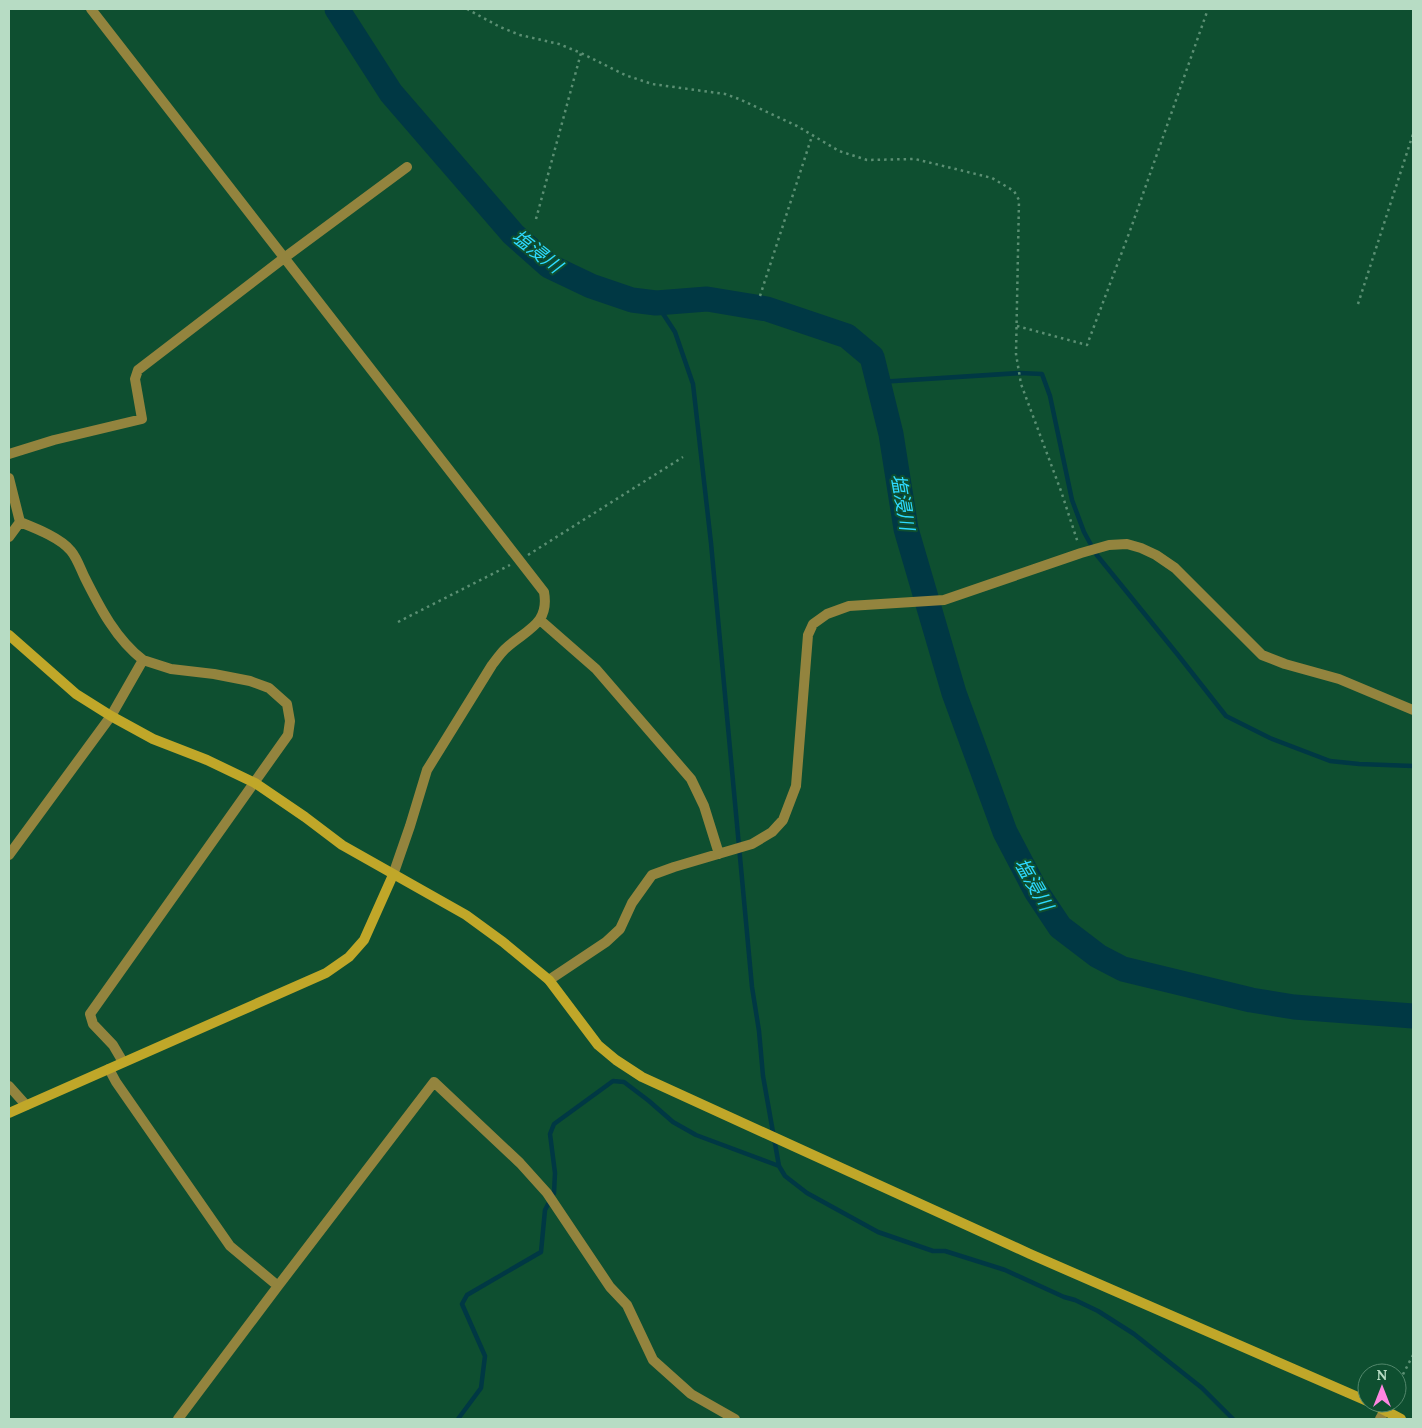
<svg xmlns="http://www.w3.org/2000/svg" width="1422" height="1428" font-family="Lora,'Noto Sans JP',serif">
<style>
.lines{fill:none;stroke-linecap:round;stroke-linejoin:round}
.stream{stroke:#003844;stroke-width:4.5}
.river{stroke:#003844;stroke-width:25}
.path{stroke:#5b8f73;stroke-width:2.5;stroke-dasharray:2.5 4;stroke-linecap:butt}
.street{stroke:#93843e;stroke-width:10}
.secondary{stroke:#c0a729;stroke-width:10}
.labels{text-anchor:middle;stroke-width:4;stroke-linejoin:round;paint-order:stroke}
.water-label{font-size:19px;font-style:italic;fill:#2edaff;stroke:#0e4f30}
</style>
<rect width="100%" height="100%" fill="#0e4f30"/>
<g class="lines">
<!-- stream -->
<path class="stream" d="M 656,303 L 675,332 L 693,384 L 711,543 L 752,987 L 759,1031 L 763,1076 L 779,1166 L 785,1176 L 807,1193 L 878,1232 L 933,1251 L 945,1251 L 1005,1270 L 1064,1297 L 1075,1300 L 1098,1311 L 1134,1334 L 1202,1388 L 1233,1419
M 879,382 L 1020,373 L 1042,374 L 1050,396 L 1072,500 L 1084,532 L 1096,554 L 1178,655 L 1226,716 L 1270,738 L 1330,761 L 1359,764 L 1413,766
M 458,1419 L 481,1388 L 485,1356 L 462,1304 L 467,1295 L 541,1252 L 545,1210 L 554,1193 L 555,1173 L 550,1134 L 554,1124 L 613,1081 L 624,1082 L 649,1101 L 673,1122 L 696,1135 L 779,1166"/>
<!-- river -->
<path class="river" d="M 337,9 L 391,93 L 513,234 L 549,266 L 591,286 L 632,300 L 656,303 L 707,299 L 767,309 L 847,336 L 872,357 L 891,434 L 906,529 L 954,693 L 1005,832 L 1036,891 L 1060,927 L 1098,956 L 1123,969 L 1251,1000 L 1294,1007 L 1413,1016"/>
<!-- path -->
<path class="path" d="M 467,9 L 500,27 L 520,35 L 559,44 L 581,53 L 625,75 L 652,84 L 725,94 L 739,99 L 797,126 L 839,151 L 867,160 L 915,159 L 992,178 L 1014,191 L 1019,200 L 1016,354 L 1021,384 L 1061,491 L 1078,543
M 536,219 L 581,53
M 760,296 L 812,136
M 1358,304 L 1413,134
M 1017,326 L 1087,345 L 1131,228 L 1208,9
M 528,555 L 683,457
M 398,622 L 510,565
M 1397,1386 L 1413,1355"/>
<!-- street -->
<path class="street" d="M 91,9 L 544,592 C 550,625 525,630 505,649 C 500,654 496,660 492,665 L 427,770 L 410,826 L 393,875
M 9,454 L 54,440 L 142,419 L 135,379 L 138,370 L 284,258 L 407,167
M 9,478 L 20,522 L 9,537
M 540,620 L 596,669 L 691,779 L 704,806 L 719,854
M 9,855 L 111,716 L 143,660 C 116,639 100,608 85,578 C 81,570 77,558 71,551 C 61,538 35,528 20,522
M 549,980 L 606,942 L 620,929 L 632,903 L 652,875 L 674,867 L 752,844 L 772,832 L 783,820 L 796,786 L 808,635 L 813,624 L 827,614 L 849,606 L 944,600 L 1081,553 L 1109,545 L 1127,544 L 1141,548 L 1156,555 L 1175,568 L 1262,655 L 1285,664 L 1339,679 L 1413,710
M 123,1062 L 113,1045 L 93,1024 L 90,1014 L 288,735 L 290,721 L 287,704 L 269,688 L 250,681 L 214,674 L 171,669 L 143,660
M 109,1069 L 116,1082 L 230,1246 L 278,1286
M 9,1086 L 26,1105
M 178,1419 L 278,1286 L 434,1082 L 520,1163 L 547,1193 L 610,1287 L 627,1305 L 653,1360 L 691,1394 L 735,1419
M 1380,1419 L 1385,1410"/>
<!-- secondary -->
<path class="secondary" d="M 9,635 L 76,694 L 111,716 L 153,739 L 207,760 L 255,783 L 305,817 L 342,845 L 466,915 L 503,942 L 549,980 L 598,1045 L 616,1060 L 642,1077 L 1030,1254 L 1367,1401
M 9,1113 L 326,973 L 349,957 L 364,940 L 393,875
M 1371,1403 L 1401,1419"/>
</g>
<g class="labels">
<!-- water labels -->
<g class="water-label">
<text transform="translate(537 251) rotate(38)" y="7">塩浸川</text>
<text transform="translate(903 502) rotate(80)" y="7">塩浸川</text>
<text transform="translate(1034 884) rotate(60)" y="7">塩浸川</text>
</g>
</g>
<!-- border -->
<rect width="1422" height="1428" fill="none" stroke="#b7dcc4" stroke-width="20"/>
<!-- north arrow -->
<g transform="translate(1382 1388)"><circle r="24" fill="#0e4f30" stroke="#52876b"/>
<path d="M0-4L9 19L0 12L-9 19Z" fill="#fe86e1"/>
<text y="-8" font-size="14" font-weight="bold" text-anchor="middle" fill="#b7dcc4">N</text>
</g>
</svg>
